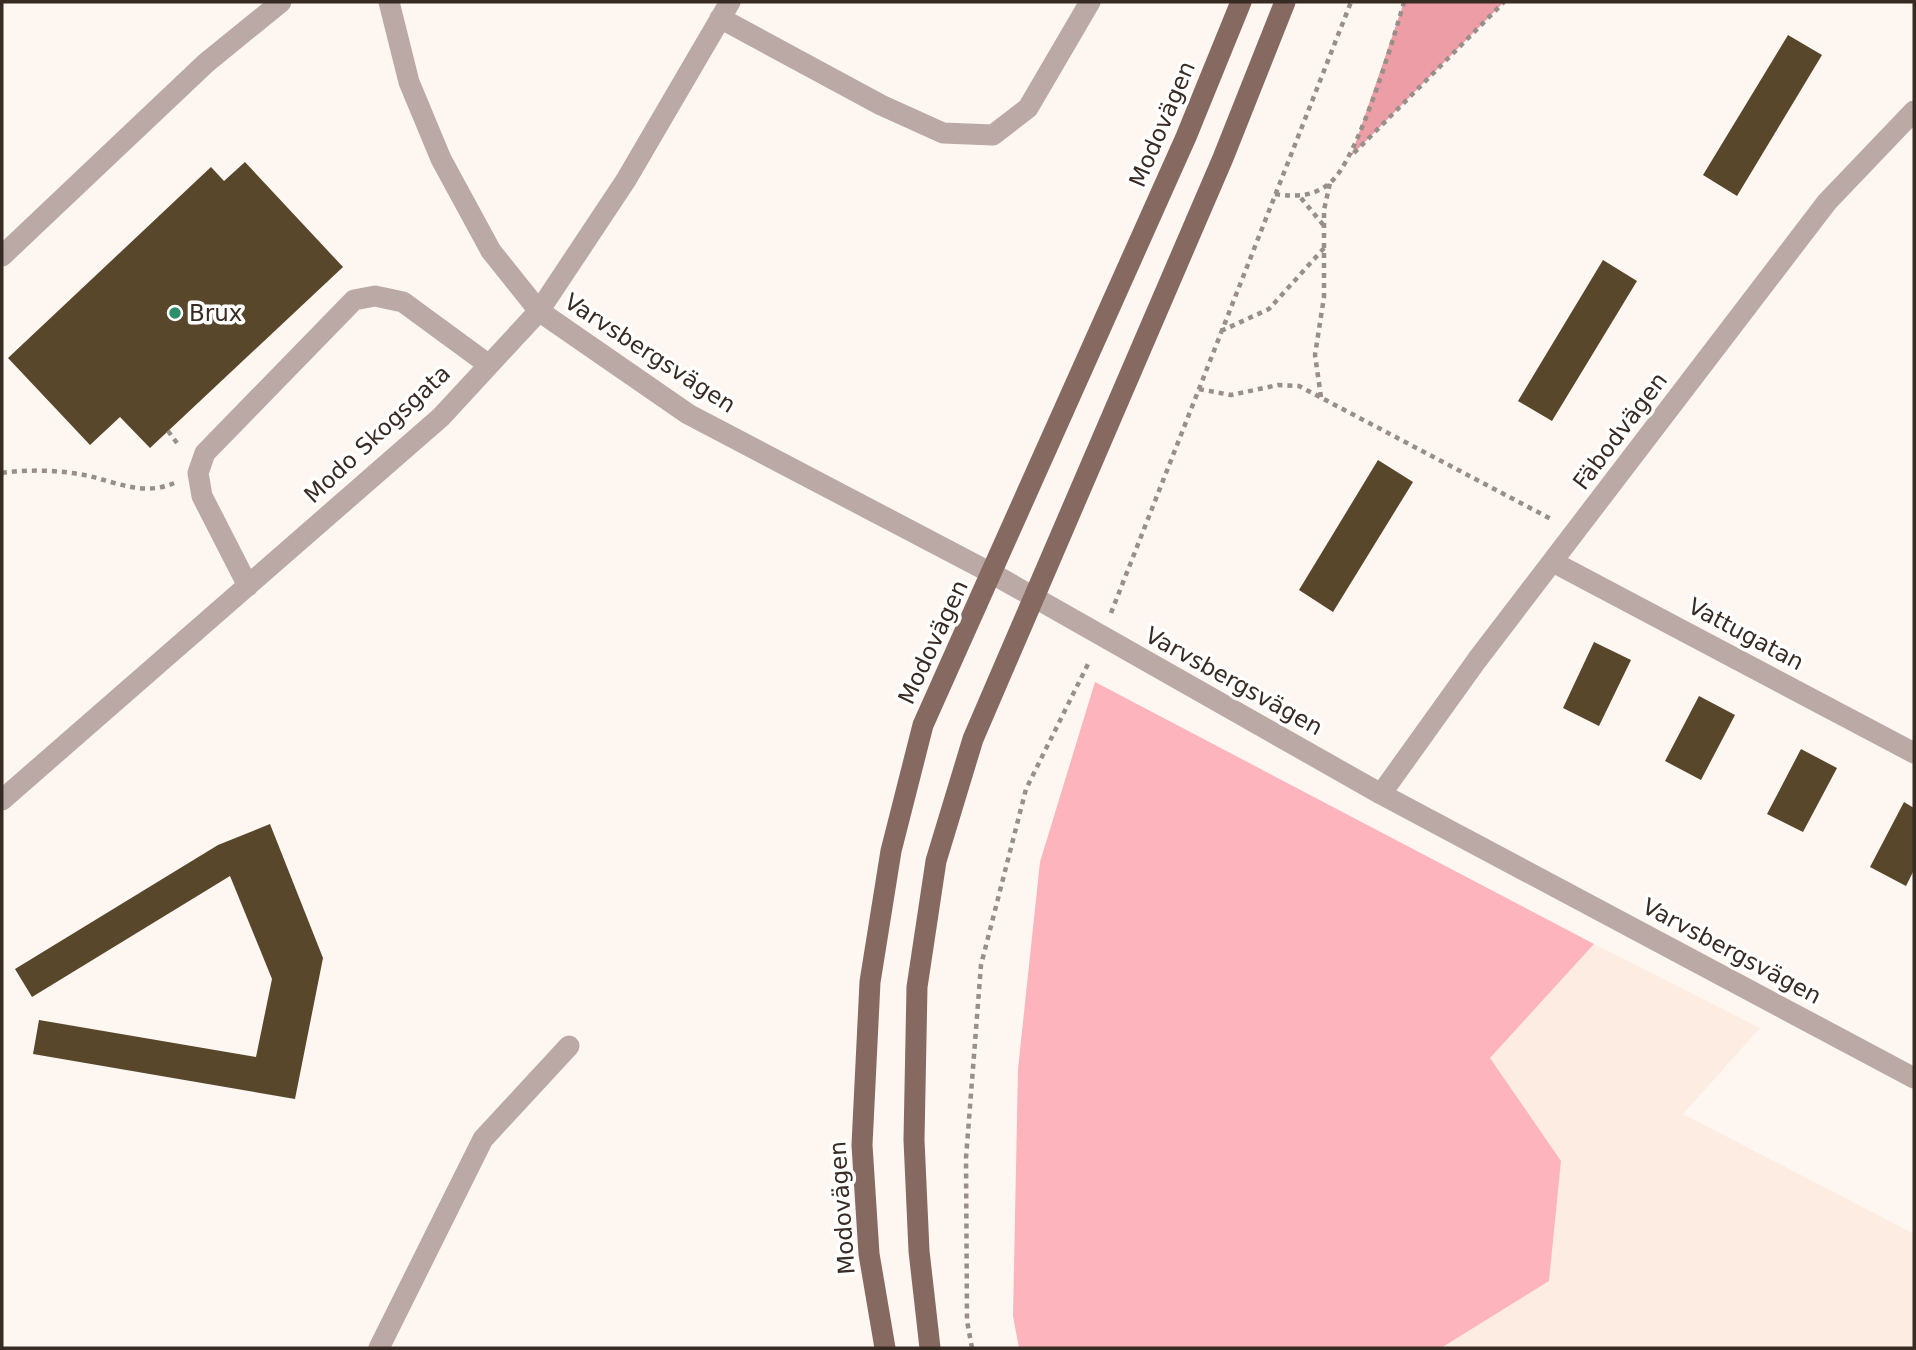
<svg xmlns="http://www.w3.org/2000/svg" width="1916" height="1350" font-family="'DejaVu Sans',sans-serif">
<style>
.built{fill:#fcece1}
.green{fill:#feb4bc}
.forest{fill:#ed9da6}
.building{fill:#59472c}
.lines{fill:none;stroke-linecap:round;stroke-linejoin:round}
.path{stroke:#998f88;stroke-width:4.5;stroke-dasharray:5 5;stroke-linecap:butt}
.minor{stroke:#bba9a5;stroke-width:21}
.major{stroke:#866961;stroke-width:21}
.poi-dot{fill:#2b8f6b;stroke:#fff;stroke-width:2.5}
.labels{text-anchor:middle;stroke-width:7;stroke-linejoin:round;paint-order:stroke}
.street-label{font-size:23px;fill:#382b23;stroke:#fff}
.poi-label{font-size:23px;fill:#382b23;stroke:#fff;text-anchor:start}
</style>
<rect width="100%" height="100%" fill="#fdf6f1"/>
<!-- built -->
<path class="built" d="M 1594,944 L 1760,1028 L 1683,1114 L 1914,1234 L 1914,1348 L 1441,1348 L 1549,1281 L 1561,1161 L 1490,1058 Z"/>
<!-- green -->
<path class="green" d="M 1095,682 L 1594,944 L 1490,1058 L 1561,1161 L 1549,1281 L 1441,1348 L 1019,1348 L 1013,1316 L 1018,1069 L 1040,862 Z"/>
<!-- forest -->
<path class="forest" d="M 1404,2 L 1504,2 L 1351,156 Z"/>
<!-- building -->
<path class="building" d="M 1788,35 L 1822,55 L 1737,196 L 1703,175 Z
M 245,162 L 343,267 L 150,448 L 120,417 L 90,445 L 8,358 L 211,167 L 224,181 Z
M 1603,260 L 1637,281 L 1552,421 L 1518,401 Z
M 1378,460 L 1413,482 L 1333,612 L 1299,590 Z
M 1594,642 L 1631,660 L 1599,726 L 1563,708 Z
M 1699,696 L 1735,715 L 1701,780 L 1665,761 Z
M 1801,749 L 1837,768 L 1803,832 L 1767,814 Z
M 1904,802 L 1914,808 L 1914,870 L 1906,886 L 1870,867 Z
M 270,824 L 323,958 L 295,1099 L 33,1054 L 39,1020 L 256,1057 L 272,979 L 230,876 L 32,997 L 15,969 L 218,845 Z"/>
<g class="lines">
<!-- path -->
<path class="path" d="M 1354,153 L 1504,2
M 1275,194 C 1296,197 1314,197 1331,182 C 1358,158 1393,41 1404,2
M 1301,198 L 1325,227
M 1221,331 L 1269,309 L 1325,247
M 1199,389 L 1231,395 L 1278,385 L 1299,386 L 1553,520
M 1321,397 L 1315,355 L 1324,297 L 1324,210 L 1330,183
M 168,431 L 180,447
M 2,473 C 30,469 61,470 89,476 C 118,483 144,496 174,483
M 1111,613 L 1351,2
M 972,1348 L 967,1321 L 966,1158 L 981,965 L 1026,789 L 1090,660"/>
<!-- minor -->
<path class="minor" d="M 389,2 L 409,82 L 441,159 L 491,251 L 539,311 L 688,414 L 993,574 L 1381,794 L 1914,1078
M 720,18 L 881,105 L 943,133 L 993,135 L 1028,108 L 1090,2
M 2,256 L 206,63 L 281,2
M 1553,562 L 1914,753
M 248,586 L 202,496 L 198,473 L 205,453 L 354,300 L 375,296 L 403,302 L 489,365
M 1381,794 L 1477,660 L 1827,202 L 1914,111
M 2,800 L 441,417 L 539,311 L 626,180 L 730,2
M 379,1348 L 483,1139 L 569,1046"/>
<!-- major -->
<path class="major" d="M 885,1348 L 869,1254 L 862,1145 L 870,982 L 891,851 L 923,725 L 1186,137 L 1241,2
M 930,1348 L 919,1251 L 914,1140 L 917,987 L 936,861 L 973,739 L 1223,158 L 1285,2"/>
</g>
<!-- markers -->
<circle class="poi-dot" cx="175" cy="313" r="7"/>
<g class="labels">
<!-- street labels -->
<g class="street-label">
<text transform="translate(1162 124) rotate(-67)" y="8">Modovägen</text>
<text transform="translate(650 353) rotate(33)" y="8">Varvsbergsvägen</text>
<text transform="translate(1620 431) rotate(-53)" y="8">Fäbodvägen</text>
<text transform="translate(377 434) rotate(-43)" y="8">Modo Skogsgata</text>
<text transform="translate(1746 634) rotate(28)" y="8">Vattugatan</text>
<text transform="translate(933 642) rotate(-65)" y="8">Modovägen</text>
<text transform="translate(1234 681) rotate(29)" y="8">Varvsbergsvägen</text>
<text transform="translate(1732 951) rotate(28)" y="8">Varvsbergsvägen</text>
<text transform="translate(842 1208) rotate(-94)" y="8">Modovägen</text>
</g>
<!-- poi labels -->
<g class="poi-label">
<text x="189" y="321">Brux</text>
</g>
</g>
<!-- border -->
<rect width="1916" height="1350" fill="none" stroke="#382b23" stroke-width="7"/>
</svg>
